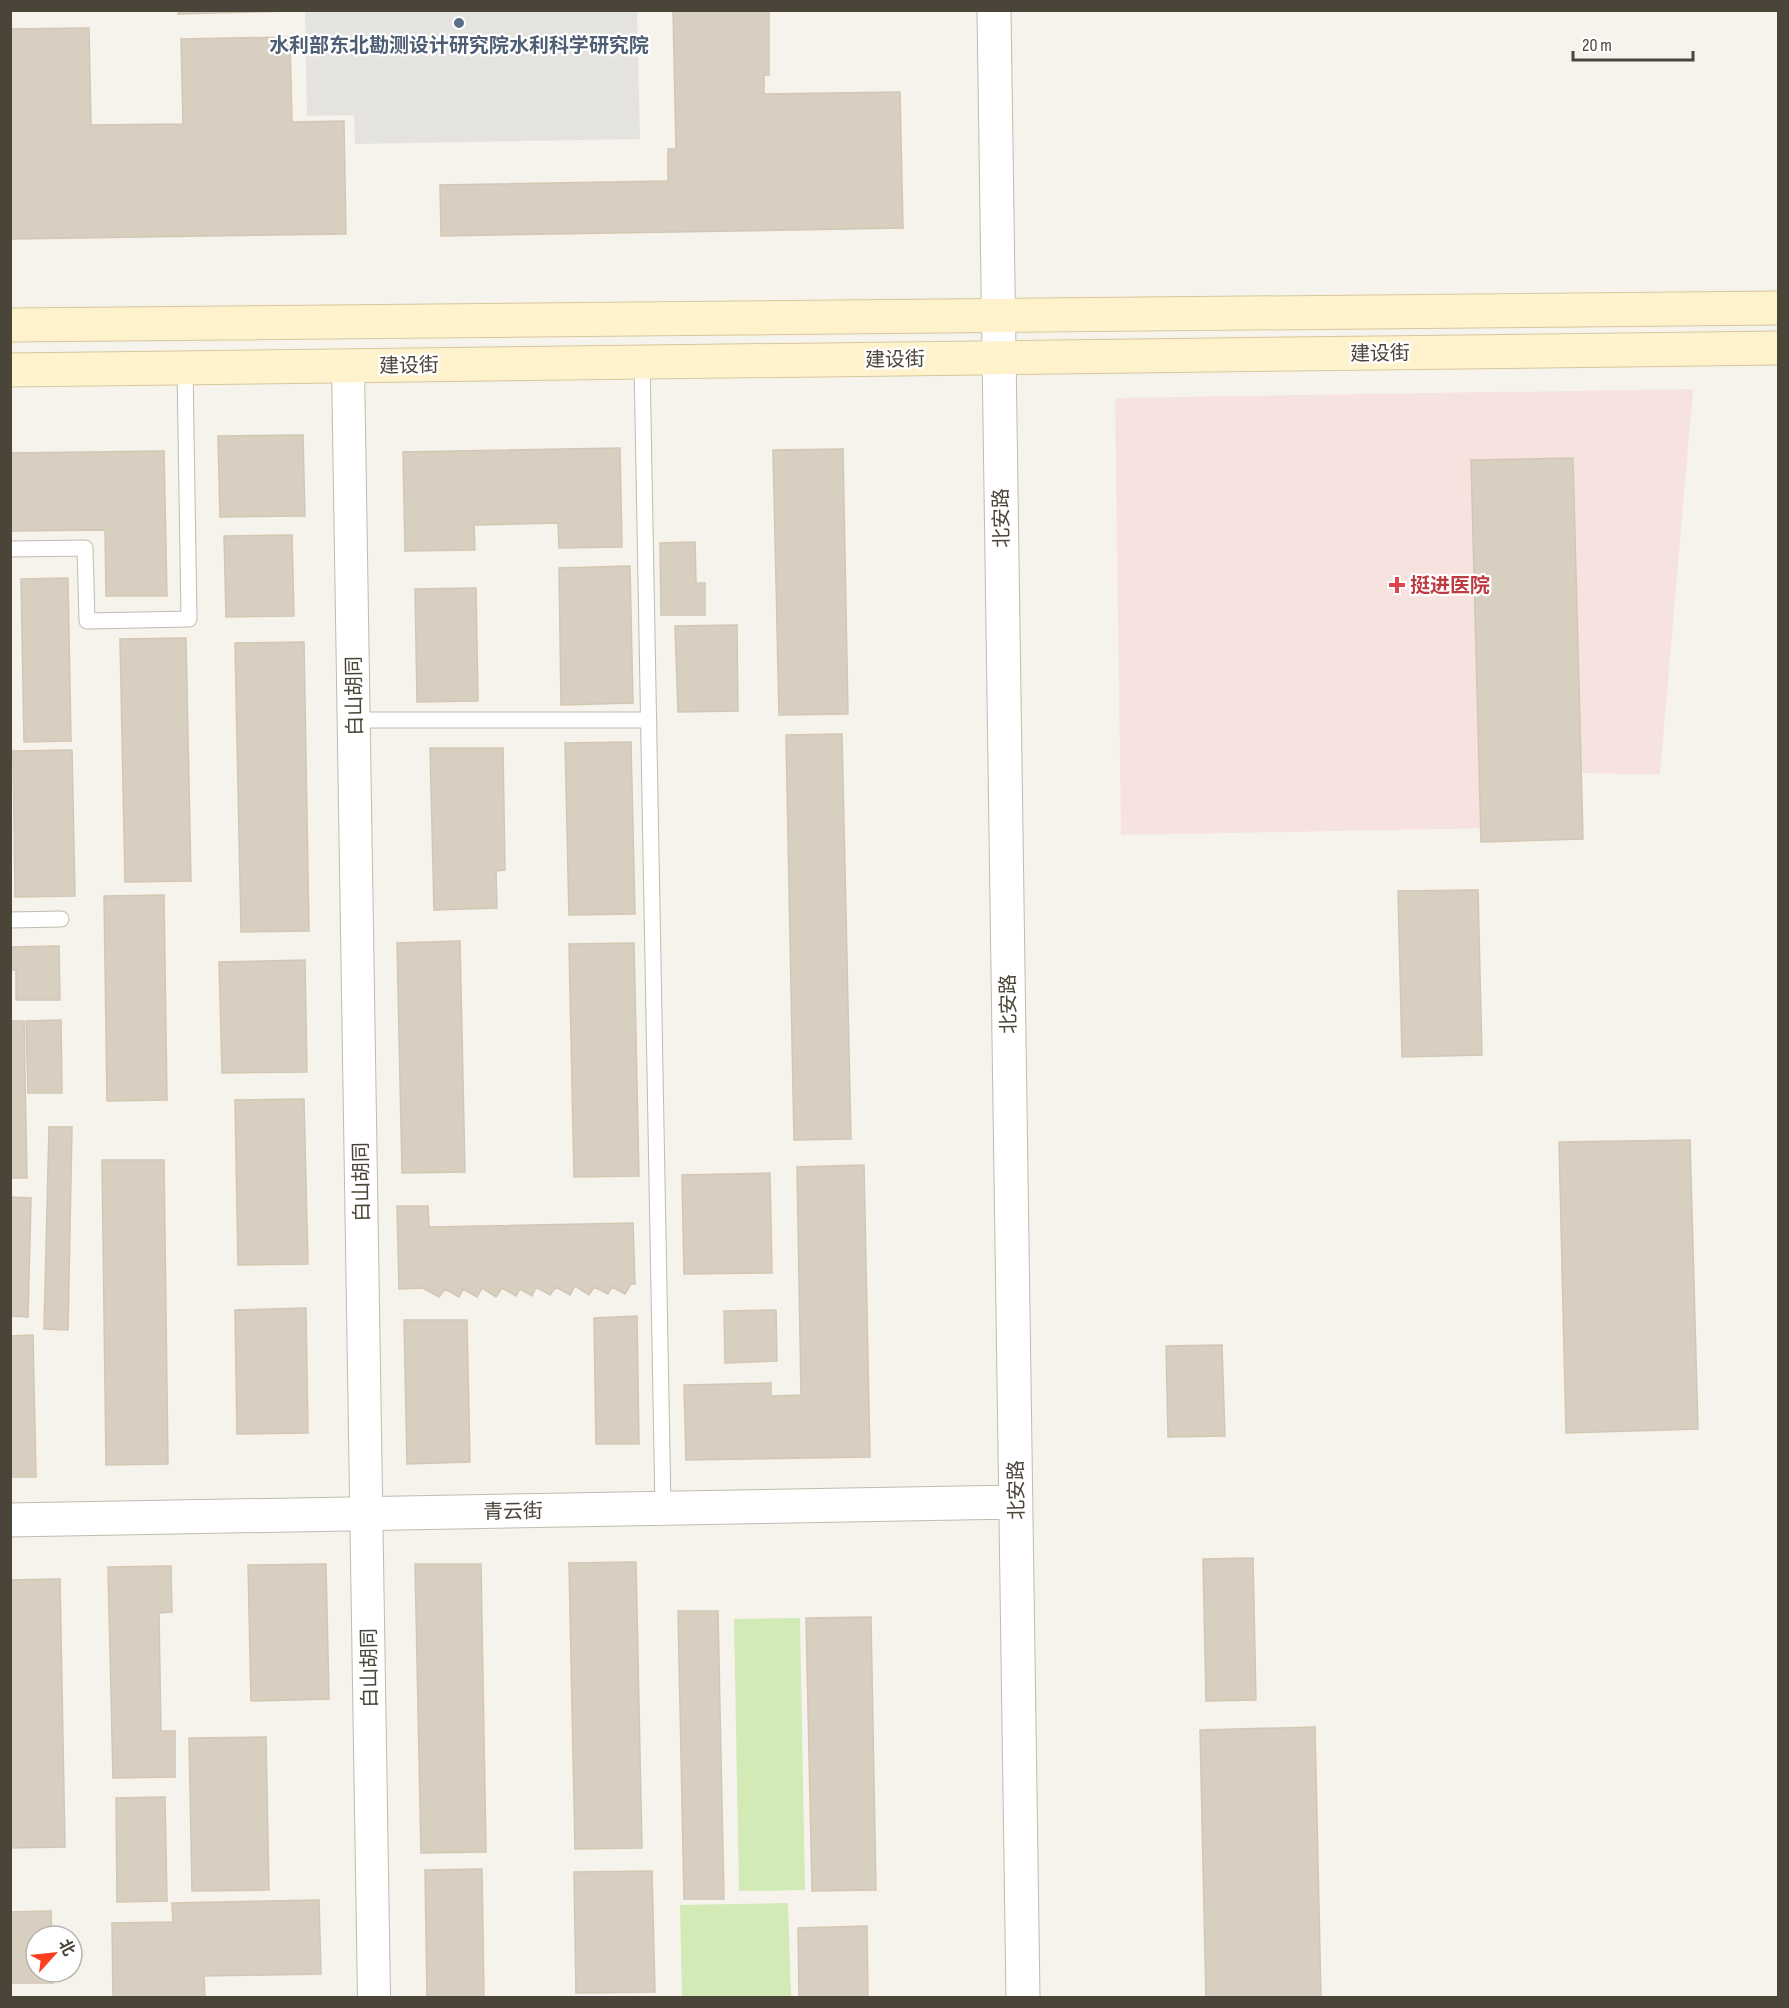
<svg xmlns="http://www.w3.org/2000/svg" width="1789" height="2008" font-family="'Sofia Sans Condensed','Noto Sans SC',sans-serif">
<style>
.medical{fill:#f6e3e0}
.green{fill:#d2eab5}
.parking{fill:#e5e3e0}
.building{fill:#d8cfc1;stroke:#d3c7b4;stroke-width:1.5}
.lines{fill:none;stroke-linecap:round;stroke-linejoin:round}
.service-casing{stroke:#c2bbae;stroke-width:17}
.minor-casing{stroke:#c2bbae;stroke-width:34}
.tertiary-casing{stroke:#c2bbae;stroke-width:35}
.secondary-casing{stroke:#d6c79b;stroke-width:35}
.service{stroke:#fff;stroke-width:15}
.minor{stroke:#fff;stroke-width:32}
.tertiary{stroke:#fff;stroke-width:33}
.secondary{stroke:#fff3cd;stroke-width:33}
.service-dot{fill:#5c6f8a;stroke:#fff;stroke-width:2}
.health-dot{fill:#e0444e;stroke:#fff;stroke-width:2}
.labels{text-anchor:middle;stroke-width:4.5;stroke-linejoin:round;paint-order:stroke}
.service-label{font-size:20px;font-weight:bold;fill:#4e5e75;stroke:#fff}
.street-label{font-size:20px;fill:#4b4439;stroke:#fff}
.health-label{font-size:20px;font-weight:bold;fill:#be3a42;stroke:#fff;text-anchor:start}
</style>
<rect width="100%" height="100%" fill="#f6f3ec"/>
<!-- medical -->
<path class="medical" d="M 1693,389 L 1660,775 L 1547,772 L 1548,827 L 1121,835 L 1115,398 Z"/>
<!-- green -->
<path class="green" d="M 800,1618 L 805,1890 L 739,1891 L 734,1619 Z
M 788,1903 L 791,1997 L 682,1997 L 680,1905 Z"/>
<!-- parking -->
<path class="parking" d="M 305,11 L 637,11 L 640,139 L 355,144 L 354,115 L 307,116 Z"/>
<!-- building -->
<path class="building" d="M 178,10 L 291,10 L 291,11 L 178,14 Z
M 673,10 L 769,10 L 769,75 L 764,75 L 764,94 L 900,92 L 903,228 L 441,236 L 440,185 L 668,181 L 668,149 L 676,149 Z
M 89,28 L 91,125 L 183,124 L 181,39 L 290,37 L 292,122 L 344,121 L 346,234 L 10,239 L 10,29 Z
M 303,435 L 305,516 L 220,517 L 218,436 Z
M 620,448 L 622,547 L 559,548 L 558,523 L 474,525 L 475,550 L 405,551 L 403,452 Z
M 843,449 L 848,714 L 779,715 L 773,450 Z
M 164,451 L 167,596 L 106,596 L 105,530 L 10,531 L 10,453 Z
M 1573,458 L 1583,839 L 1481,842 L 1471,460 Z
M 292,535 L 294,616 L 226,617 L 224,536 Z
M 695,542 L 696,583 L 705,583 L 705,615 L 661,615 L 660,543 Z
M 630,566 L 633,703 L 561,705 L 559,568 Z
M 68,578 L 71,741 L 24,742 L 21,579 Z
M 476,588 L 478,701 L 417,702 L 415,589 Z
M 737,625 L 738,711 L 678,712 L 675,626 Z
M 186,638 L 191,881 L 125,882 L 120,639 Z
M 304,642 L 309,931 L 241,932 L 235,643 Z
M 842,734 L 851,1139 L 794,1140 L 786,735 Z
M 631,742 L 635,914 L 569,915 L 565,743 Z
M 430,748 L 503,748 L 505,870 L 496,871 L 497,908 L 434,910 Z
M 72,750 L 75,896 L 15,897 L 13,751 Z
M 1478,890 L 1482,1055 L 1402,1057 L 1398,891 Z
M 164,895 L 167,1100 L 107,1101 L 104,896 Z
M 460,941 L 465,1172 L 402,1173 L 397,943 Z
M 634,943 L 639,1176 L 574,1177 L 569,944 Z
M 59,946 L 60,1000 L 16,1000 L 16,970 L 10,970 L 10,947 Z
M 305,960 L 307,1072 L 222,1073 L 219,962 Z
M 61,1020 L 62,1093 L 28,1093 L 26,1021 Z
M 10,1021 L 24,1021 L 27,1178 L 10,1178 Z
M 304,1099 L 308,1264 L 238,1265 L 235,1100 Z
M 49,1127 L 72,1127 L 68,1330 L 44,1329 Z
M 1690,1140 L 1698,1429 L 1566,1433 L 1559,1142 Z
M 102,1160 L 164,1160 L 168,1464 L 106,1465 Z
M 864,1165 L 870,1457 L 686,1460 L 684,1385 L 771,1383 L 771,1396 L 801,1395 L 797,1167 Z
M 770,1173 L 772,1273 L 684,1274 L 682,1175 Z
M 10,1197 L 31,1198 L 28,1317 L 10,1316 Z
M 397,1206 L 428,1206 L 429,1227 L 633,1223 L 635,1284 L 631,1284 L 625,1294 L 612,1287 L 608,1294 L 594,1287 L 589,1295 L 575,1286 L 570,1295 L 556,1287 L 550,1295 L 536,1287 L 532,1296 L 520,1289 L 516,1296 L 502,1288 L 496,1297 L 482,1288 L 477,1297 L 463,1289 L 459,1297 L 445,1289 L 439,1297 L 423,1288 L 399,1289 Z
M 306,1308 L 308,1433 L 237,1434 L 235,1310 Z
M 776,1310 L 777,1361 L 725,1363 L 724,1311 Z
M 637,1316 L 639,1444 L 596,1444 L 594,1318 Z
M 404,1320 L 467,1320 L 470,1462 L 407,1464 Z
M 33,1335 L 36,1477 L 10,1477 L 10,1336 Z
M 1222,1345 L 1225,1436 L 1168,1437 L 1166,1346 Z
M 1253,1558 L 1256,1700 L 1206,1701 L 1203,1559 Z
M 636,1562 L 642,1848 L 575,1849 L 569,1563 Z
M 326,1564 L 329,1699 L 251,1701 L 248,1565 Z
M 415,1564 L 481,1564 L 486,1852 L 421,1853 Z
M 171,1566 L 172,1612 L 159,1613 L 161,1731 L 175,1731 L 175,1777 L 113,1778 L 108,1567 Z
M 60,1579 L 65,1847 L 10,1848 L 10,1580 Z
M 678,1611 L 718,1611 L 724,1899 L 684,1899 Z
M 871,1617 L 876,1890 L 812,1891 L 806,1618 Z
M 1315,1727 L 1321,1998 L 1206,1998 L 1200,1730 Z
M 266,1737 L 269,1890 L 192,1891 L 189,1738 Z
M 165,1797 L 167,1901 L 117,1902 L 116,1798 Z
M 482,1869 L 484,1998 L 427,1998 L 425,1870 Z
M 652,1871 L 655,1992 L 576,1993 L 574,1872 Z
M 319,1900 L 321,1974 L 204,1976 L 205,1998 L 113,1998 L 112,1923 L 173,1922 L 172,1903 Z
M 51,1911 L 52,1936 L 36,1936 L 36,1972 L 52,1972 L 53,1983 L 10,1983 L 10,1912 Z
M 867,1926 L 868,1998 L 799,1998 L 798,1928 Z"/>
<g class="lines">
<!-- service casing -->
<g class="service-casing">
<path id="service" d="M 642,362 L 663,1508
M 10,549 L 85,548 L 87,621 L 189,619 L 185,367
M 354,720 L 649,720
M 10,920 L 61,919"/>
</g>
<!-- minor casing -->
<g class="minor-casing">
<path id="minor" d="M 348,366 L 374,1998"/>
</g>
<!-- tertiary casing -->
<g class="tertiary-casing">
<path id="tertiary" d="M 994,10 L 1023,1998
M 10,1520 L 1016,1502"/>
</g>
<!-- secondary casing -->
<g class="secondary-casing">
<path id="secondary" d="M 10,325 L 1778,308
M 10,370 L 1778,348"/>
</g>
<!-- service -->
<use href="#service" class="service"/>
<!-- minor -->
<use href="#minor" class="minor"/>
<!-- tertiary -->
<use href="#tertiary" class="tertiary"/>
<!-- secondary -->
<use href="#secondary" class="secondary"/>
</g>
<!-- markers -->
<circle class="service-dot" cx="459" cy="23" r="6"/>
<path class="health-dot" d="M1394 576h6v6h6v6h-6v6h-6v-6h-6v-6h6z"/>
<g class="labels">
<!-- service labels -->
<g class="service-label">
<text x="459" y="52">水利部东北勘测设计研究院水利科学研究院</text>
</g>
<!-- street labels -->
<g class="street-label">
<text transform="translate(1380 353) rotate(-1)" y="7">建设街</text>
<text transform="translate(895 359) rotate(-1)" y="7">建设街</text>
<text transform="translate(409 365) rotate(-1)" y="7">建设街</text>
<text transform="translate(1001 518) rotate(-91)" y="7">北安路</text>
<text transform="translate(354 696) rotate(-91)" y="7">白山胡同</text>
<text transform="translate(1008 1004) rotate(-91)" y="7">北安路</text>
<text transform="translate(361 1182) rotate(-91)" y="7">白山胡同</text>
<text transform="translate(1016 1490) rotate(-91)" y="7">北安路</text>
<text transform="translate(513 1511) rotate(-1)" y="7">青云街</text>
<text transform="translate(369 1668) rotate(-91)" y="7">白山胡同</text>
</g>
<!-- health labels -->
<g class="health-label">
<text x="1410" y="592">挺进医院</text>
</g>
</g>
<!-- border -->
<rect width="1789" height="2008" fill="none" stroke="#4b4439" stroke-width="24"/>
<!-- north arrow -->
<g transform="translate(54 1954) rotate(63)"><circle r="28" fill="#ffffff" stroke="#b7b4b0" stroke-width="1.5"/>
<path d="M0-4.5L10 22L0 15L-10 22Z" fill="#fc3f1d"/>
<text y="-9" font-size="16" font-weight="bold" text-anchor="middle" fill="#4b4439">北</text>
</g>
<!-- scale -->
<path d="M1573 51v9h120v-9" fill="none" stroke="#4b4439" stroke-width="3"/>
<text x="1582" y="51" font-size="18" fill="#4b4439" stroke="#ffffff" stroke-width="4.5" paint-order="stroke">20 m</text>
</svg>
